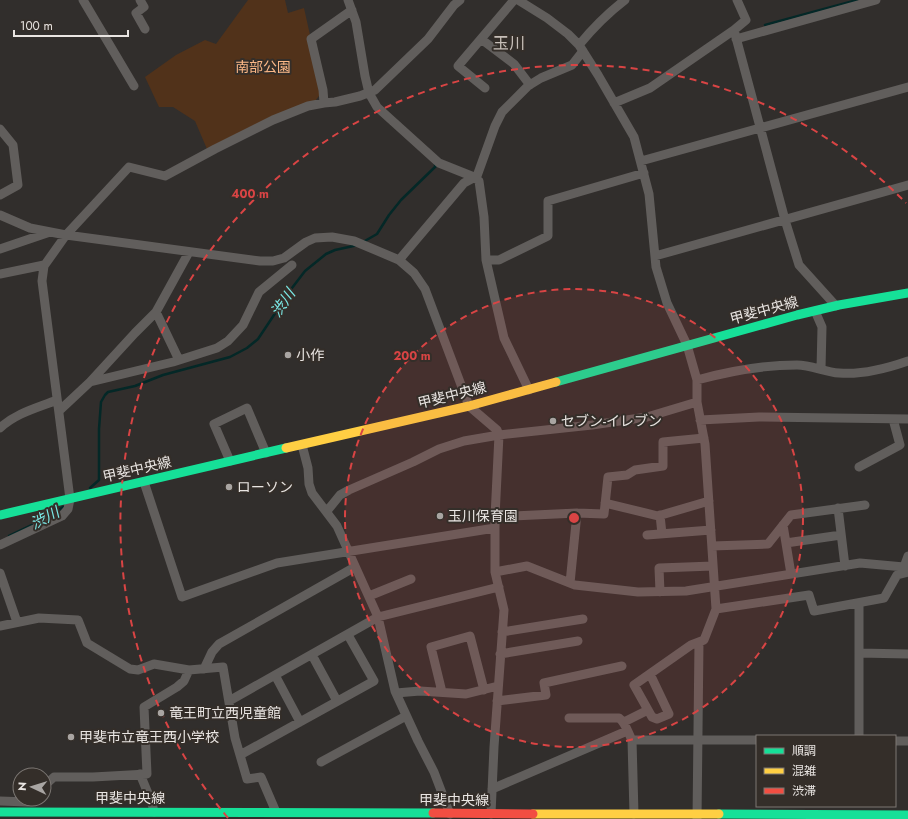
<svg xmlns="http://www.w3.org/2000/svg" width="908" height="819" font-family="Jost,'Noto Sans JP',sans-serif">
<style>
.green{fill:#51321a}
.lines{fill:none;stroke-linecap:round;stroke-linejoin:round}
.stream{stroke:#042827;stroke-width:2.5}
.street{stroke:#615e5c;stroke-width:9}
.fast{stroke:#16e098;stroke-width:9}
.slow{stroke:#ffcf43;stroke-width:9}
.jam{stroke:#f24e42;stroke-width:9}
.ring{fill:none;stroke:#d94444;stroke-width:2;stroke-dasharray:7 5}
.poi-dot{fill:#a9a5a2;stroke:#342e29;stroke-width:1.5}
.labels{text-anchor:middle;stroke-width:4;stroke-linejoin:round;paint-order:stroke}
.park-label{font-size:14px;fill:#fcb887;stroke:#342e29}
.street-label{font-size:14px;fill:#e9e5e2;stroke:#342e29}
.poi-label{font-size:14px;fill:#e9e5e2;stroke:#342e29;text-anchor:start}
.water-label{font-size:15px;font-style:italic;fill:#7be9e7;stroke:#342e29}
.quarter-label{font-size:16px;fill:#c7bfb9;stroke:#342e29}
.centre{fill:#d94444;stroke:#342e29;stroke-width:2}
.ring-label{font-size:12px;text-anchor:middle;font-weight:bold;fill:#d94444;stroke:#342e29;stroke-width:4;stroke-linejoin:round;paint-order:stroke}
</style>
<rect width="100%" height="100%" fill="#312e2c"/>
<!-- green -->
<path class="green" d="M 248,0 L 285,0 L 288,13 L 304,8 L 310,35 L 321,90 L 319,96 L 315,101 L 207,149 L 195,121 L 173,107 L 159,107 L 145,77 L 176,55 L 205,40 L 216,44 Z"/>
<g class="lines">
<!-- stream -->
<path class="stream" d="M 765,25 L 857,0
M 363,242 L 377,234 L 389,215 L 401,200 L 436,166 L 435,165
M 90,488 L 99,480 L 99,429 L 101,402 L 105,395 L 108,392 L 135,386 L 163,375 L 230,357 L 247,348 L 258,339 L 292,288 L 305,271 L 326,254 L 335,250 L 358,245
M 48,518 L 63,507
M 9,536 L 32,525"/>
<!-- street -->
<path class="street" d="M 83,0 L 134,86
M 140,0 L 144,7 L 136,13 L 145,29
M 348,0 L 356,22 L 365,76 L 369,93 L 377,107 L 439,163 L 474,177 L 479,181 L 484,217 L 486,260 L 504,338 L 529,390
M 518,0 L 547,18 L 568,34 L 579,45 L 598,75 L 634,137 L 649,194 L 656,267 L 667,303 L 687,345 L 697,380 L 697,402 L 705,444 L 716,609 L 704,640 L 691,645 L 634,685 L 648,710 L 624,722
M 734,30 L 785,220 L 799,265 L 836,306
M 481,39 L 514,64 L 530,85
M 736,39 L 876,0
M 579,45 C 593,28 608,13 625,0
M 485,88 L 458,66 L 514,0
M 324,103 L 323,90 L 311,39 L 352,10
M 614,103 L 650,88 L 734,30 L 746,20 L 737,0
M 0,129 L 13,145 L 18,185 L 0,195
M 641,161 L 908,87
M 0,215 L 30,228 L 66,235 L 260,261 L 273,261 L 284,258 L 306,242 L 315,238 L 332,237 L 354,241 L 399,260 L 414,273 L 425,289 L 469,406 L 497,430 L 499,435 L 495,517 L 495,572 L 504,610 L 494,747 L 491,814
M 0,249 L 50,232
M 655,256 L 908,185
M 399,260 L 464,183 L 477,176 L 495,126 L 502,112 L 528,86 L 541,78 L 572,65 L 583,51
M 486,260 L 499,260 L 548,236 L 548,201 L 644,173
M 0,274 L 44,265
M 815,311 L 822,327 L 821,369
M 156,312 L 179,360
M 697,380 C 730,371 762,365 797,365 C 811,365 825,372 839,373 C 861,375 888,368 908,361
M 90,382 L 135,333 L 156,312 L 189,252
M 59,411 L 90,382 L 173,362 L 217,348 L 228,341 L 243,325 L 259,292 L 292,265
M 700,420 L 759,417 L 908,419
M 0,428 C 16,413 37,408 57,400
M 302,445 L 308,468 L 309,484 L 312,493 L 337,526 L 378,617 L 395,691 L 418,741 L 434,772 L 450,814
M 230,461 L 214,424 L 247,408 L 266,453
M 859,467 L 900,445 L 893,419
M 144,482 L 182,597 L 277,563 L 495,528
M 605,503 L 658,516 L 709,501
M 838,508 L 845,566
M 327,511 L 340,495 L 349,490 L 413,462 L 439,449 L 464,441 L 499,435 L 592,425 L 647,417 L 697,402
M 660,515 L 662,534
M 495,517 L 577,513 L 604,514 L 608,477 L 627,475 L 635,470 L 663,466 L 663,442 L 704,438
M 783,525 L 791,574
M 647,535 L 711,530
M 786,543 L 841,535
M 0,545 L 62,516 L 68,509 L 70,499 L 42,281 L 44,266 L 66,235 L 129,167 L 165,176 L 215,149 L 273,120 L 308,106 L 324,103 L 335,102 L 360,96 L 375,90 L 428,39 L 454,5 L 460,0
M 712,546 L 768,544 L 791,515 L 865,505
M 904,571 L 904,567 L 908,556
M 495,572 L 527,566 L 575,585 L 638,592 L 686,591 L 860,563 L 904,567
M 0,573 L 17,622
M 570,583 L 577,513
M 660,592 L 659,568 L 713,566
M 369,596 L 411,579
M 716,609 L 809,595 L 814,611 L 884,598 L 897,575 L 908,572
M 0,626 L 39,618 L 78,620 L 87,643 L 130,669 L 138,670 L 154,664 L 189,670 L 223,667 L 235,738 L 247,779 L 261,777 L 276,812
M 502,632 L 583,619
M 859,653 L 908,654
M 500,654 L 578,641
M 312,655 L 337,701
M 204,669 L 212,652 L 219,644 L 355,567
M 275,675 L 300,722
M 442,692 L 431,647 L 470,636 L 484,690
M 396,693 L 420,691 L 466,694 L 498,686
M 229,701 L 378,617 L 499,587
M 497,701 L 546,695 L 544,683 L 622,666
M 648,710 L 652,717 L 657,719 L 669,714 L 650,674
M 569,718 L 619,718 C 626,723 628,733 632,740 L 634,814
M 859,736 L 859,603
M 632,740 L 757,740
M 895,741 L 908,741
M 240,755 L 374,681 L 348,635
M 321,762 L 406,716
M 140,774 L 152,803 L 154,812
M 44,786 L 54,777 L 93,777 L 147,774 L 144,707 L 177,687 L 184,681 L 189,670
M 492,789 L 627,731
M 0,801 L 28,802
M 697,819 L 699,642"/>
<!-- fast -->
<path class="fast" d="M 556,382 L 797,315 L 839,305 L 908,293
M 0,515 L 286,448
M 0,812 L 433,813
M 719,814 L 908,815"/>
<!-- slow -->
<path class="slow" d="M 286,448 L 469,406 L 556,382
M 533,814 L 719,814"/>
<!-- jam -->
<path class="jam" d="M 433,813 L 533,814"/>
</g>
<!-- distance rings -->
<circle cx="574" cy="518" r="229" fill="#d94444" fill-opacity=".12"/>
<g class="ring">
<circle cx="574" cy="518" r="229"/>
<path d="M228 818A458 458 0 0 1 906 203"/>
</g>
<!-- markers -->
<g class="poi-dot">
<circle cx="288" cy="355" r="4"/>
<circle cx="553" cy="421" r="4"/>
<circle cx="229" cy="487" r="4"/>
<circle cx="440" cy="516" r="4"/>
<circle cx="161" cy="713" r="4"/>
<circle cx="71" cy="737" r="4"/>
</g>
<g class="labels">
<!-- park labels -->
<g class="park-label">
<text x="263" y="72">南部公園</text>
</g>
<!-- street labels -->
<g class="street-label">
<text transform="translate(764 310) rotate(-15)" y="5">甲斐中央線</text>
<text transform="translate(452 395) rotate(-14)" y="5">甲斐中央線</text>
<text transform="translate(137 469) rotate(-13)" y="5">甲斐中央線</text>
<text x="130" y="803">甲斐中央線</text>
<text x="454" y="805">甲斐中央線</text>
</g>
<!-- poi labels -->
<g class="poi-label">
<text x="296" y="360">小作</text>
<text x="561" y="426">セブン-イレブン</text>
<text x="237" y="492">ローソン</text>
<text x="448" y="521">玉川保育園</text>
<text x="169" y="718">竜王町立西児童館</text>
<text x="79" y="742">甲斐市立竜王西小学校</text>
</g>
<!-- water labels -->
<g class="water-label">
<text transform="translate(283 303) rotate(-55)" y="5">渋川</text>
<text transform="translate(45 518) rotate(-28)" y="5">渋川</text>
</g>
<!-- quarter labels -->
<g class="quarter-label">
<text x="509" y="49">玉川</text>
</g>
</g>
<circle cx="574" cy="518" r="6" class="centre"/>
<g class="ring-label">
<text x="250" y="198">400 m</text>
<text x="412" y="360">200 m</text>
</g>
<!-- legend -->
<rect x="756" y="735" width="140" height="72" fill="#342e29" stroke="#7c7773"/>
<rect x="764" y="748" width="20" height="6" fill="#16e098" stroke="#7c7773"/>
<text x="792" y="755" font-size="12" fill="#e9e5e2">順調</text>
<rect x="764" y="768" width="20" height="6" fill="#ffcf43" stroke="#7c7773"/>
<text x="792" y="775" font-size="12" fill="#e9e5e2">混雑</text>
<rect x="764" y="788" width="20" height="6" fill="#f24e42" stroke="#7c7773"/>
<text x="792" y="795" font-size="12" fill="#e9e5e2">渋滞</text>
<!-- north arrow -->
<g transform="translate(32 787) rotate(274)"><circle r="19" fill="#342e29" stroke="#7c7773"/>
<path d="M0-3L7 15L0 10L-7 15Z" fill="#a9a5a2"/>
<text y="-6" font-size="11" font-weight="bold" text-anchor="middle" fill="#e9e5e2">N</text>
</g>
<!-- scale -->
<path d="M14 30v6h114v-6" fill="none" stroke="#e9e5e2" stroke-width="2"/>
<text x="20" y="30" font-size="12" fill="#e9e5e2" stroke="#342e29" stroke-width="3" paint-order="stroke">100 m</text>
</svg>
